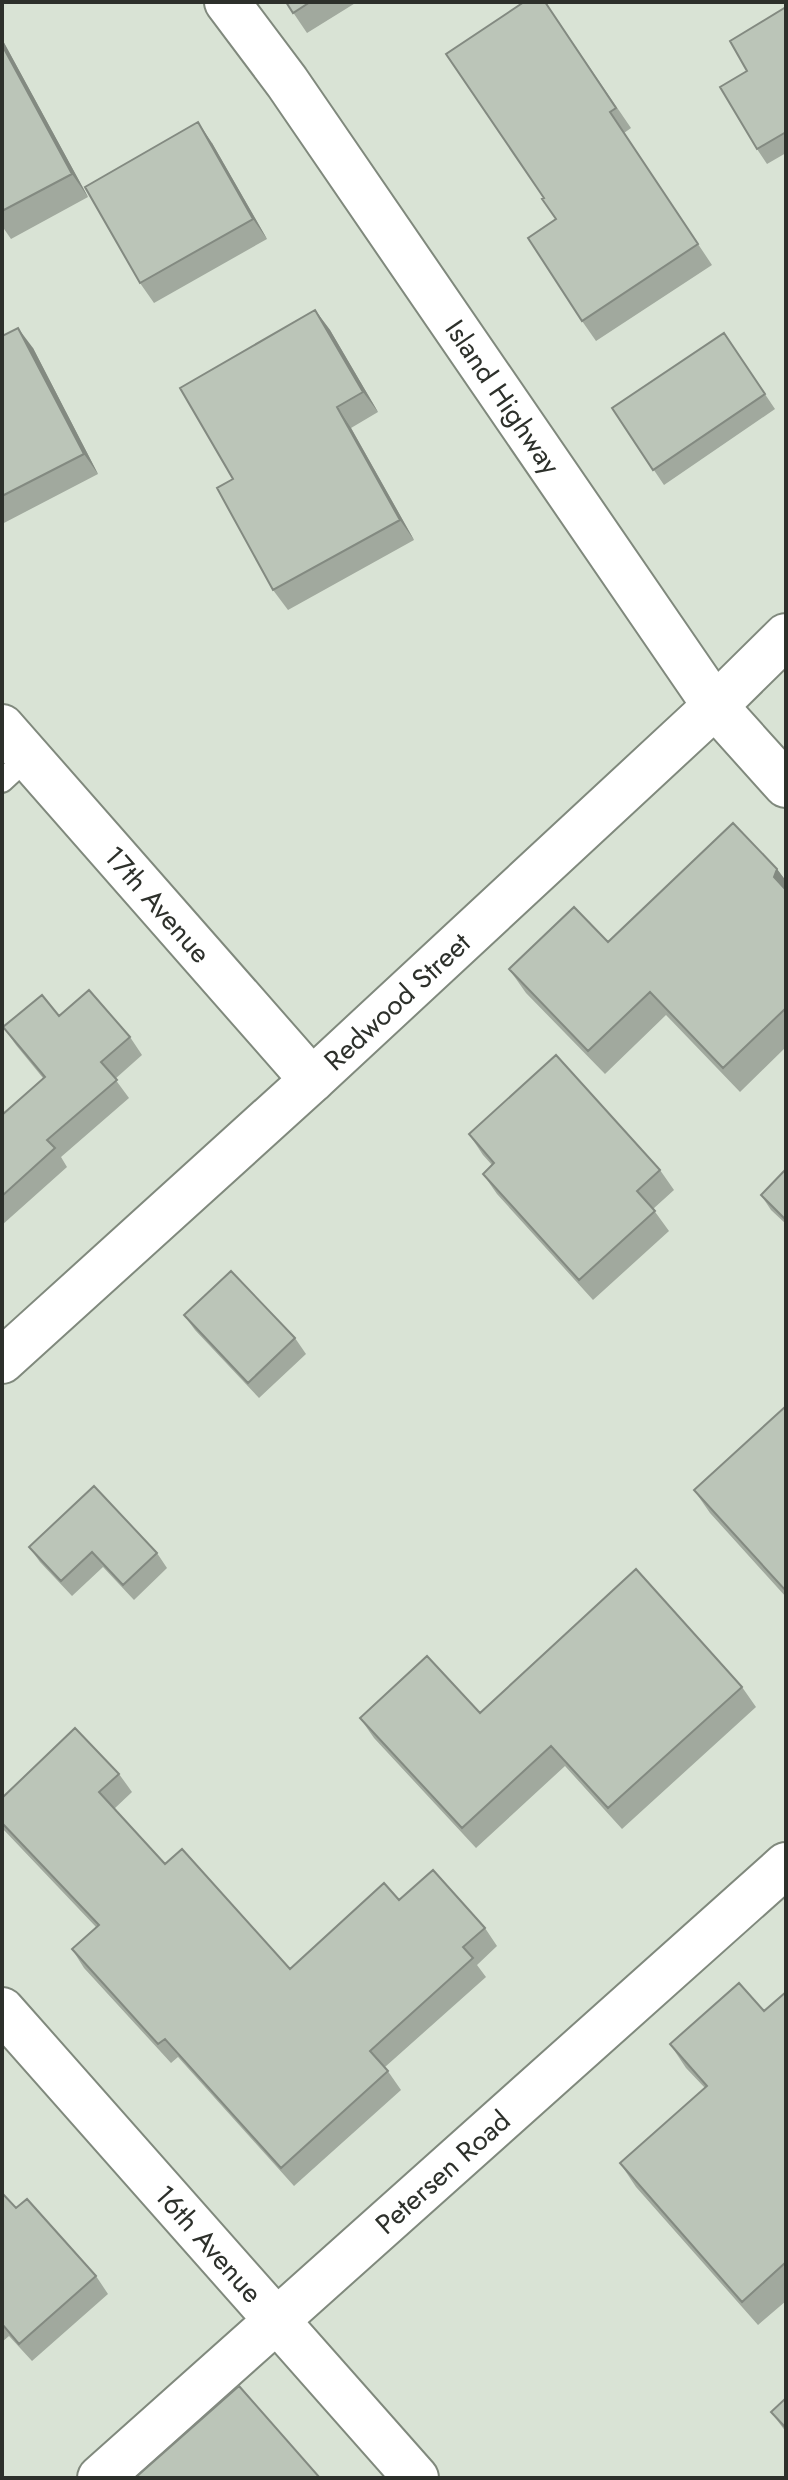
<svg xmlns="http://www.w3.org/2000/svg" width="788" height="2480" font-family="Jost,sans-serif">
<style>
.lines{fill:none;stroke-linecap:round;stroke-linejoin:round}
.lane-casing{stroke:#80897d;stroke-width:26}
.street-casing{stroke:#80897d;stroke-width:48}
.secondary-casing{stroke:#80897d;stroke-width:48}
.primary-casing{stroke:#80897d;stroke-width:48}
.lane{stroke:#fff;stroke-width:22}
.street{stroke:#fff;stroke-width:44}
.secondary{stroke:#fff;stroke-width:44}
.primary{stroke:#fff;stroke-width:44}
.wall{fill:#a1a99e}
.shaded-wall{fill:#838a81}
.building{fill:#bbc5b8;stroke:#838a81;stroke-width:2}
.labels{text-anchor:middle;stroke-width:6;stroke-linejoin:round;paint-order:stroke}
.street-label{font-size:28px;fill:#2d302b;stroke:#d9e3d5}
</style>
<rect width="100%" height="100%" fill="#d9e3d5"/>
<g class="lines">
<!-- lane casing -->
<g class="lane-casing">
<path id="lane" d="M 2,781 L 28,757"/>
</g>
<!-- street casing -->
<g class="street-casing">
<g id="street">
<path id="s1" d="M 2,727 L 312,1080"/>
<path id="s2" d="M 2,1361 L 312,1080 L 715,706 L 786,636"/>
<path id="s3" d="M 277,2320 L 786,1865"/>
</g>
</g>
<!-- secondary casing -->
<g class="secondary-casing">
<g id="secondary">
<path id="s4" d="M 2,2010 L 416,2478"/>
<path d="M 100,2478 L 277,2320"/>
</g>
</g>
<!-- primary casing -->
<g class="primary-casing">
<g id="primary">
<path id="s5" d="M 227,2 L 287,82 L 715,706 L 786,785"/>
</g>
</g>
<!-- lane -->
<use href="#lane" class="lane"/>
<!-- street -->
<use href="#street" class="street"/>
<!-- secondary -->
<use href="#secondary" class="secondary"/>
<!-- primary -->
<use href="#primary" class="primary"/>
</g>
<!-- wall -->
<path class="wall" d="M 286,2 L 357,2 L 307,33 Z
M 545,2 L 631,128 L 624,133 L 712,265 L 596,341 L 582,321 L 556,219 L 544,198 Z
M 786,7 L 786,153 L 767,164 L 757,149 L 747,71 Z
M 2,39 L 88,197 L 11,239 L 2,226 Z
M 212,143 L 267,239 L 154,303 L 140,283 Z
M 315,310 L 330,330 L 378,412 L 351,428 L 414,540 L 288,610 L 273,590 L 233,479 Z
M 724,333 L 775,409 L 664,485 L 612,408 Z
M 2,336 L 33,348 L 98,474 L 2,524 Z
M 777,869 L 786,881 L 786,1047 L 740,1092 L 666,1015 L 605,1074 L 526,993 L 509,969 L 608,942 Z
M 59,1016 L 130,1037 L 142,1055 L 115,1079 L 129,1098 L 61,1157 L 67,1167 L 2,1225 L 2,1115 L 43,1078 L 16,1045 L 3,1027 Z
M 469,1134 L 660,1170 L 674,1190 L 653,1209 L 669,1231 L 593,1300 L 497,1194 L 483,1174 L 492,1165 L 483,1155 Z
M 786,1169 L 786,1224 L 771,1210 L 761,1195 Z
M 184,1315 L 295,1338 L 306,1354 L 259,1398 L 195,1330 Z
M 786,1406 L 786,1597 L 710,1513 L 694,1490 Z
M 29,1547 L 157,1553 L 167,1568 L 134,1600 L 103,1567 L 72,1596 L 40,1562 Z
M 742,1687 L 756,1707 L 622,1829 L 565,1766 L 476,1848 L 374,1738 L 360,1718 L 480,1713 Z
M 119,1774 L 132,1792 L 114,1809 L 165,1864 L 290,1969 L 399,1900 L 485,1928 L 497,1946 L 477,1965 L 486,1977 L 385,2067 L 401,2090 L 294,2186 L 178,2057 L 171,2063 L 84,1968 L 72,1949 L 96,1927 L 2,1828 L 2,1798 Z
M 786,1992 L 786,2301 L 758,2325 L 636,2187 L 620,2163 L 705,2088 L 686,2068 L 670,2044 L 764,2011 Z
M 2,2193 L 16,2208 L 96,2276 L 108,2294 L 32,2361 L 9,2336 L 2,2342 Z
M 786,2398 L 786,2432 L 771,2412 Z"/>
<!-- shaded-wall -->
<path class="shaded-wall" d="M 2,39 L 88,197 L 72,174 L 2,45 Z
M 198,122 L 212,143 L 267,239 L 253,219 Z
M 315,310 L 330,330 L 378,412 L 363,392 Z
M 18,328 L 33,348 L 98,474 L 84,454 Z
M 337,407 L 351,428 L 414,540 L 400,520 Z
M 777,869 L 786,881 L 786,894 L 774,877 Z"/>
<!-- building -->
<path class="building" d="M 286,2 L 310,2 L 293,13 Z
M 524,2 L 545,2 L 616,108 L 610,112 L 698,244 L 582,321 L 528,238 L 556,219 L 542,199 L 544,198 L 446,54 Z
M 786,7 L 786,132 L 757,149 L 720,87 L 747,71 L 730,41 Z
M 2,45 L 72,174 L 2,211 Z
M 198,122 L 253,219 L 140,283 L 85,187 Z
M 315,310 L 363,392 L 337,407 L 400,520 L 273,590 L 217,488 L 233,479 L 180,388 Z
M 18,328 L 84,454 L 2,496 L 2,336 Z
M 724,333 L 765,394 L 653,470 L 612,408 Z
M 733,823 L 777,869 L 774,877 L 786,890 L 786,1008 L 723,1068 L 650,992 L 588,1051 L 509,969 L 574,907 L 608,942 Z
M 89,990 L 130,1037 L 101,1062 L 117,1080 L 47,1140 L 55,1148 L 2,1196 L 2,1115 L 45,1077 L 3,1027 L 42,995 L 59,1016 Z
M 556,1055 L 660,1170 L 637,1191 L 655,1211 L 579,1280 L 483,1174 L 494,1163 L 469,1134 Z
M 786,1169 L 786,1220 L 761,1195 Z
M 231,1271 L 295,1338 L 248,1383 L 184,1315 Z
M 786,1406 L 786,1591 L 694,1490 Z
M 94,1486 L 157,1553 L 123,1585 L 92,1552 L 61,1581 L 29,1547 Z
M 636,1569 L 742,1687 L 608,1808 L 551,1746 L 462,1828 L 360,1718 L 427,1656 L 480,1713 Z
M 75,1728 L 119,1774 L 99,1792 L 165,1864 L 182,1849 L 290,1969 L 384,1883 L 399,1900 L 433,1870 L 485,1928 L 463,1947 L 473,1958 L 370,2051 L 388,2071 L 281,2168 L 165,2039 L 158,2044 L 72,1949 L 99,1925 L 2,1823 L 2,1798 Z
M 739,1983 L 764,2011 L 786,1992 L 786,2262 L 742,2302 L 620,2163 L 707,2086 L 670,2044 Z
M 2,2193 L 16,2208 L 27,2199 L 96,2276 L 19,2344 L 2,2324 Z
M 239,2386 L 320,2478 L 135,2478 Z
M 786,2398 L 786,2428 L 771,2412 Z"/>
<g class="labels">
<!-- street labels -->
<g class="street-label">
<text dy="10" stroke="none"><textPath href="#s5" startOffset="482">Island Highway</textPath></text>
<text dy="10" stroke="none"><textPath href="#s1" startOffset="236">17th Avenue</textPath></text>
<text dy="10" stroke="none"><textPath href="#s2" startOffset="534">Redwood Street</textPath></text>
<text dy="10" stroke="none"><textPath href="#s3" startOffset="222">Petersen Road</textPath></text>
<text dy="10" stroke="none"><textPath href="#s4" startOffset="312">16th Avenue</textPath></text>
</g>
</g>
<!-- border -->
<rect width="788" height="2480" fill="none" stroke="#2d302b" stroke-width="8"/>
</svg>
